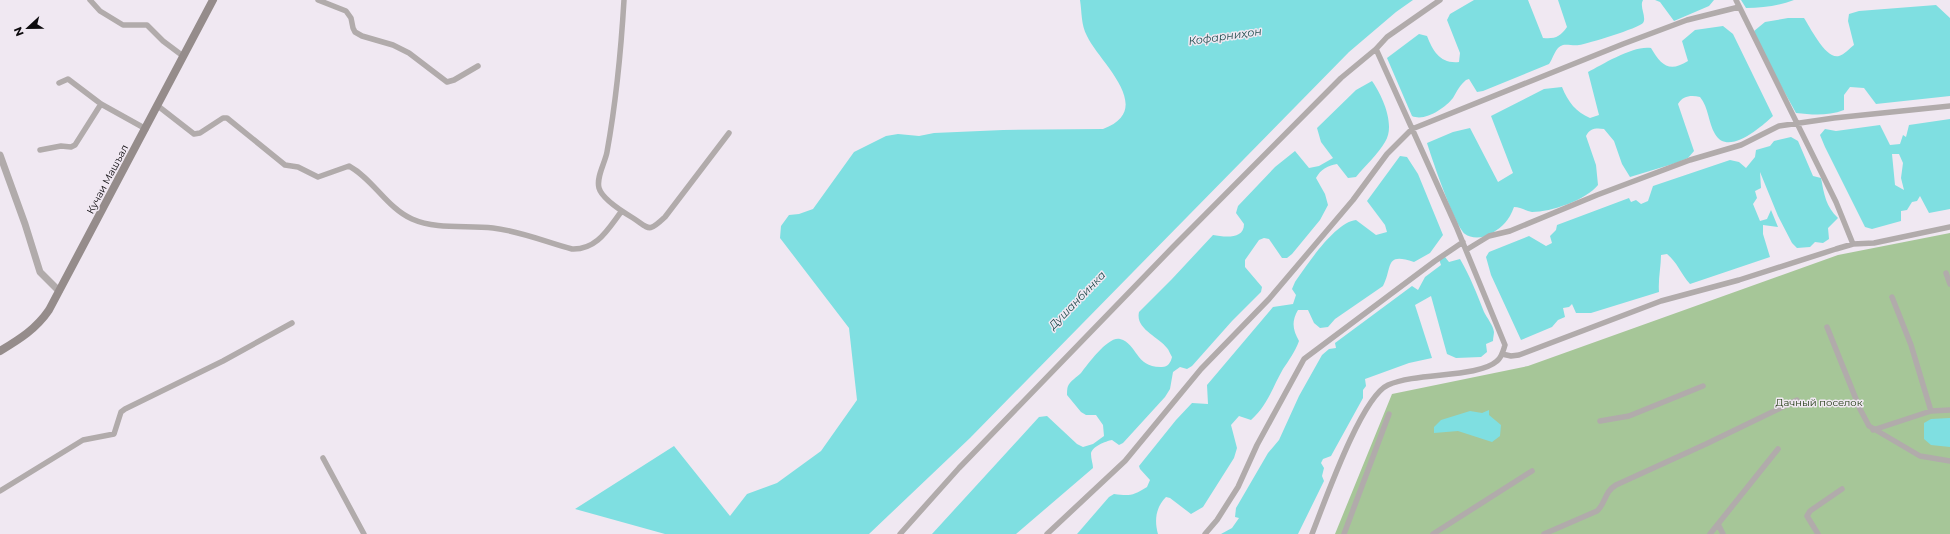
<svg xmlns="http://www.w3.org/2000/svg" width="1950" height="534" font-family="Montserrat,sans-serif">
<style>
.green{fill:#a6c698}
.water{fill:#7fdfe1;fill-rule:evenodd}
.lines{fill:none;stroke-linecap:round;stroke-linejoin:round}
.minor{stroke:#b1abab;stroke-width:5.5}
.tertiary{stroke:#b1abab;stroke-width:7}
.secondary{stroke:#958c8b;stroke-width:8}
.labels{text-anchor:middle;stroke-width:3;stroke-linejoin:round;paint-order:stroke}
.street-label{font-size:10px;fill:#0d0b0e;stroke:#f0e8f2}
.park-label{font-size:10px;fill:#19330a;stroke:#f0e8f2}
.water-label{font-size:11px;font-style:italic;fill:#1e4a4b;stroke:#f0e8f2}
</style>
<rect width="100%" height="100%" fill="#f0e8f2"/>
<!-- green -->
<path class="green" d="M 1950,233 L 1950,534 L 1335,534 L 1392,394 L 1528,366 L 1838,255 Z"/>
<!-- water -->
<path class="water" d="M 1080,0 L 1413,0 L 1396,12 L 1349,52 L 970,438 L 869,534 L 665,534 L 575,509 L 674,446 L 730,516 L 747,494 L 777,483 L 821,451 L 857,400 L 849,328 L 780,238 L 781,226 L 789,215 L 799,214 L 813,209 L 854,152 L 886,136 L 898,134 L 919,136 L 934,133 L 1003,130 L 1103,129 C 1157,109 1099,62 1087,36 C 1081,25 1082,13 1080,0 Z
M 1474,0 L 1528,0 L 1543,38 C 1555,39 1560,37 1567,27 L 1558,0 L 1643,0 C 1639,7 1647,17 1643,23 C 1639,28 1587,44 1579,45 C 1574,46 1567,44 1563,45 C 1555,47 1553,59 1549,64 L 1483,91 L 1477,92 L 1469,79 L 1466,80 C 1460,85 1457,91 1453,98 C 1445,108 1425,122 1412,116 L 1387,58 L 1419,34 L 1427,36 C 1433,51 1440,64 1459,62 L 1460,53 L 1447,20 L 1450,14 Z
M 1655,0 L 1714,0 L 1709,6 L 1674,21 L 1660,2 Z
M 1741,0 L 1794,0 C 1778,6 1763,8 1746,8 Z
M 1936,5 L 1950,18 L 1950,96 L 1876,104 L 1864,88 L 1850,87 L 1844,95 L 1844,110 C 1828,116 1813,115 1796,113 L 1766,59 L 1754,31 L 1765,22 L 1788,18 L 1804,18 C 1810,27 1826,60 1839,56 C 1844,55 1850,48 1854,45 L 1848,21 L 1849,14 L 1859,11 Z
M 1723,26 L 1733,34 L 1773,116 C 1762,126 1728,157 1715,134 C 1708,122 1709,108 1700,97 C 1692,95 1683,95 1678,104 L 1694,151 L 1688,158 L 1676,163 L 1630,177 L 1622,164 L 1614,141 L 1604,129 C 1596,128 1590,128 1586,136 L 1596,165 L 1598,185 C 1586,200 1551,212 1532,212 C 1526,211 1520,207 1514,207 C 1509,221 1503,226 1491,234 C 1484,238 1471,239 1465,234 C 1454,224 1432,159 1427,143 L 1453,132 L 1470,128 L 1498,182 L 1513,173 L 1491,116 L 1544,89 L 1562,87 C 1568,102 1576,112 1590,118 L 1599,115 L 1588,72 C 1603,64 1634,45 1651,48 C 1661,65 1669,73 1688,61 L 1682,41 L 1695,30 Z
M 1372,81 C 1382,95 1396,125 1385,142 C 1378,154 1365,166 1356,177 L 1348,178 L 1337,164 C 1327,166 1321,169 1316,178 L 1325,194 L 1328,205 L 1320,220 L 1292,254 L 1287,258 L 1282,258 L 1269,239 L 1264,238 L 1259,240 L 1245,260 L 1245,267 L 1262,287 L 1261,292 L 1232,321 L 1192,366 L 1187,369 L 1180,367 L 1173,372 L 1170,389 L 1165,397 L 1123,443 L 1119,445 L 1112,440 C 1106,441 1091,447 1091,454 C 1091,459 1093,464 1093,468 L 1016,534 L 932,534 L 1039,417 L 1047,416 L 1077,444 L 1083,447 L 1093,444 L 1104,436 L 1103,425 L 1096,415 L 1086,415 L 1081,412 L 1067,395 C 1067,393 1067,388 1068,386 C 1070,381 1077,377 1081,373 C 1088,364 1108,336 1120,339 C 1138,344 1135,368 1162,367 C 1168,367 1171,362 1172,357 C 1170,354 1169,350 1167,348 C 1159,337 1135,329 1139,312 L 1172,279 L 1213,235 C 1224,237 1244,240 1244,224 L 1236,213 L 1238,206 L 1275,167 L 1295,151 L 1309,168 L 1319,166 L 1333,158 L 1321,142 L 1317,128 L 1356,90 Z
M 1950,119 L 1950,209 L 1929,213 L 1920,196 L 1917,201 L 1912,202 L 1907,210 L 1901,211 L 1901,221 L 1872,229 L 1865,227 L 1825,147 L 1820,135 L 1825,129 L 1836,131 L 1880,125 L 1890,145 L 1900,144 L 1903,135 L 1906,137 L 1909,125 ZM 1892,154 L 1899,154 L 1903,163 L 1901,178 L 1904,190 L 1895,185 Z
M 1791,137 L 1798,141 L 1813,176 L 1821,178 C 1824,194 1826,207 1838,218 L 1828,228 L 1829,239 L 1823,243 L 1815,242 L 1810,247 L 1797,248 L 1792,243 L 1778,216 L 1760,172 L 1761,188 L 1755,191 L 1757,198 L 1753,204 L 1760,221 L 1767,219 L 1771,210 L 1778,227 L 1763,225 L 1763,234 L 1770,257 L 1690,284 C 1681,274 1677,262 1667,254 L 1661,255 C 1661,267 1658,279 1659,292 L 1591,313 L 1576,313 L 1572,304 L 1569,307 L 1563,308 L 1565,317 L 1558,320 L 1552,327 L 1521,340 L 1491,275 L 1486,257 L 1489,252 L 1529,236 L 1546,246 L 1552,243 L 1550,236 L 1556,230 L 1557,225 L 1629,198 L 1631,202 L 1636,200 L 1641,204 L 1648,201 L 1653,186 L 1730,160 L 1739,162 L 1746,168 L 1755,157 L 1756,150 L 1770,146 L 1774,141 Z
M 1400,156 L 1407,157 L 1418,174 L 1443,235 L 1430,253 L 1414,262 C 1384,252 1393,267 1383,286 L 1335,319 L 1328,327 L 1320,328 L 1314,323 L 1308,310 L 1298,310 C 1291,322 1293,330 1299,341 C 1295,352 1289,360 1283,369 C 1272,388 1268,405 1251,420 L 1239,416 L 1231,425 L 1237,448 L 1234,458 L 1203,507 L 1191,514 L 1170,498 L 1166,497 C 1156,507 1154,520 1158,534 L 1077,534 L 1109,497 L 1114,494 C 1129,496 1133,496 1147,487 L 1150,480 L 1140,469 L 1139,466 L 1176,420 L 1192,403 L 1208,404 L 1207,385 L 1273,307 L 1293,304 L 1296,295 L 1292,289 L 1295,282 C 1307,265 1335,222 1356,220 L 1376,235 L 1387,232 L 1385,225 L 1367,201 Z
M 1445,257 L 1449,262 L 1460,259 C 1470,276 1477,294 1484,312 C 1487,318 1493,325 1494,332 C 1494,334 1493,338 1493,341 L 1486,344 L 1487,352 L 1481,357 L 1456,358 L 1447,354 L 1431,296 L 1415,305 L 1432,358 L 1409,363 L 1365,379 L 1366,386 L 1363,390 L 1363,398 L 1331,456 L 1323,459 L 1321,463 L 1324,468 L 1322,476 L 1324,481 L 1298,534 L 1221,534 L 1232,528 L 1239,518 L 1235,517 L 1236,508 L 1268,453 L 1279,440 L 1299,396 L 1322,355 L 1329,349 L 1336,348 L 1335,343 L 1412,286 L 1418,290 L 1425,277 L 1441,265 L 1439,259 Z
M 1489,410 L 1489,415 L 1501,425 L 1500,436 L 1492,442 L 1458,431 L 1434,433 L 1434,427 L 1441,420 L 1470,411 L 1482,413 Z
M 1950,418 L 1950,447 L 1931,445 L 1924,439 L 1924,423 L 1931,419 Z"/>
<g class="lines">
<!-- minor -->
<path class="minor" d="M 90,0 L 100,11 L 123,25 L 147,25 L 163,41 L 183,56
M 318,0 L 346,11 L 351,18 L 353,28 L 355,32 L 362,36 L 393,45 L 409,53 L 447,82 L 454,80 L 478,66
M 624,0 C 621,51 616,102 607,152 C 605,163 596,177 599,188 C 602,199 623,212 633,218 C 650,229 648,233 665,217 L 729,133
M 1736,0 L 1836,202 L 1853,244
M 59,83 L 68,79 L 101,104 L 146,129
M 158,106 L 194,134 L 200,133 L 223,118 L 227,118 L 285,165 L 298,167 L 318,177 L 349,166 C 373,179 387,208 412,219 C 437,230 466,225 493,228 C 520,231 546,242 572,249 C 597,250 608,229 621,212
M 40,150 L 61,146 L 71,147 L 75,145 L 101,104
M 1466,250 L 1489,236 L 1510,231 L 1597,195 L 1690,160 L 1741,145 L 1779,126 L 1834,118 L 1950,106
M 1946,273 L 1950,284
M 1892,297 L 1911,345 L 1931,411
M 1827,327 L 1860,409 L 1869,426 L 1920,456 L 1950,461
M 1502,354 L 1511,356 L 1519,355 L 1661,301 L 1739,280 L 1836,249 L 1853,244 L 1874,243 L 1950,227
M 1600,421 L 1629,416 L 1703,386
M 1873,430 L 1931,411 L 1950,410
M 323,458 L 364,534
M 0,491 L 83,440 L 114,434 L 121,412 L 125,409 L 223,361 L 292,323
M 1718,524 L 1723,534
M 900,534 L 959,468 L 1173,247 L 1341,78 L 1376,49
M 1047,534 L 1125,461 L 1201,369 L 1269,299 L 1353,200 L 1387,154 L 1412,129 L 1623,44 L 1687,20 L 1739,7
M 1205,534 L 1217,520 L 1238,487 L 1257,445 L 1304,359 L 1435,261 L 1463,242
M 1312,534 C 1324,504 1361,397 1388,385 C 1417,372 1478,378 1497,361 C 1502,357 1503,351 1505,345 L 1456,226 L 1376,49 L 1387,37 L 1440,0
M 1344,534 L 1389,414
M 1433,534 L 1532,471
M 1544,534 L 1597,511 C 1606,503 1604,492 1616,485 L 1706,444 L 1797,400
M 1710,534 L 1778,449
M 1818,534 L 1807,516 L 1810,511 L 1842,489"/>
<!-- tertiary -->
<path class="tertiary" d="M 0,155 L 25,224 L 40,272 L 59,291"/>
<!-- secondary -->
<path class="secondary" d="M 0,351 C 20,339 36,329 49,310 L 213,0"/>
</g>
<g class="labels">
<!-- street labels -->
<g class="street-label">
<text transform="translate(107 179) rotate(-62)" y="4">Кучаи Машъал</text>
</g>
<!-- park labels -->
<g class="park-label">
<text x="1819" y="406">Дачный поселок</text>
</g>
<!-- water labels -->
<g class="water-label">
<text transform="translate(1225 36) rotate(-8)" y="4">Кофарниҳон</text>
<text transform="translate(1077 300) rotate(-46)" y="4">Душанбинка</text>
</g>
</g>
<!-- north arrow -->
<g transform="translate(28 28) rotate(248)" stroke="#f0e8f2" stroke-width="3" paint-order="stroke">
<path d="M0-3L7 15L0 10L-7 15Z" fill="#0d0b0e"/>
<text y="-6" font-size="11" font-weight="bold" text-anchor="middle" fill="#0d0b0e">N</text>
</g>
</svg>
